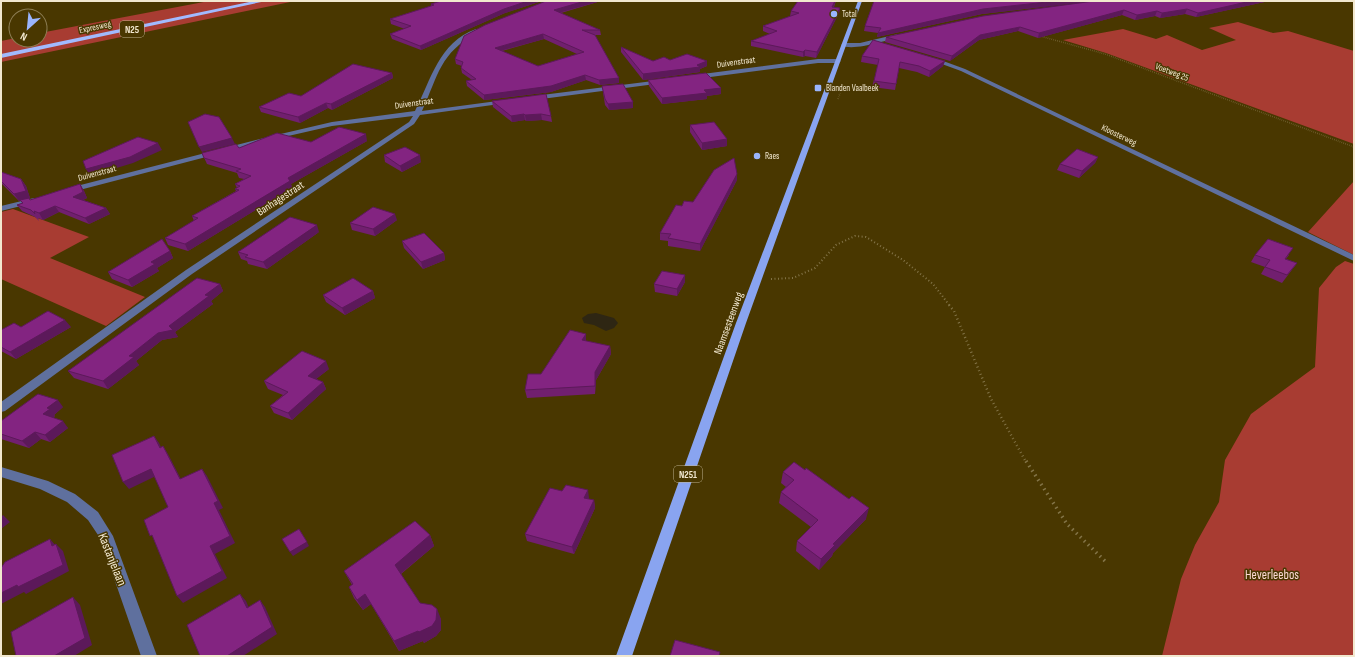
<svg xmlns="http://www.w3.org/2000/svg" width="1355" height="657" font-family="'Sofia Sans Condensed',sans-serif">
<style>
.green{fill:#a83c32}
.water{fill:#2e2613}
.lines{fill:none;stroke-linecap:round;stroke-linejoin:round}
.path-far3{stroke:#837447;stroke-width:1.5;stroke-dasharray:0.5 1.5;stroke-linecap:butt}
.path-far2{stroke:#837447;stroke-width:2;stroke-dasharray:1 2.5;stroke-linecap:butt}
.path-far1{stroke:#837447;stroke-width:2.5;stroke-dasharray:1 3;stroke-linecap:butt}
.path{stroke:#837447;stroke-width:3.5;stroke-dasharray:1.5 4;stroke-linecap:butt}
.minor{fill:#5f709e;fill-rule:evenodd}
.major{fill:#89a4f0;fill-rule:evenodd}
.highway{fill:#a1bafe;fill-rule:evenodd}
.wall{fill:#711f6f;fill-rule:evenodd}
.shaded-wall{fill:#5c195a}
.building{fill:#832481;stroke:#5c195a;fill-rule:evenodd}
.poi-dot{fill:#9ab5fd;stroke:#493700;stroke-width:1.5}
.labels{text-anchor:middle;stroke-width:3;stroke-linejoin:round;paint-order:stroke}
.far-poi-label{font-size:9px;fill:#f2e8cf;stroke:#493700;text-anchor:start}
.far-street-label{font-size:9px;fill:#f2e8cf;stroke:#493700}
.shield{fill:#493700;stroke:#bfb391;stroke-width:1}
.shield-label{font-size:10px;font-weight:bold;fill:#f2e8cf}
.street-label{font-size:11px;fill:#f2e8cf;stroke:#493700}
.near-street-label{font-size:13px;fill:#f2e8cf;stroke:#493700}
.near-park-label{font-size:13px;fill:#fcd9d4;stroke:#493700}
</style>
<rect width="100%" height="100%" fill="#493700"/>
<!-- green -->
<path class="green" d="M 209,1 L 295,1 L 1,62 L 1,41 L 16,38 L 16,40 L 40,40 L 40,33 Z
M 1238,22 L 1273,33 L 1288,31 L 1354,51 L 1354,144 L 1106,53 L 1063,40 L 1123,29 L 1156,39 L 1167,35 L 1202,50 L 1236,40 L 1209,28 Z
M 1354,181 L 1354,255 L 1308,232 Z
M 13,209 L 89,237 L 50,258 L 145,297 L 106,326 L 1,279 L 1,212 Z
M 1345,261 L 1354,264 L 1354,656 L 1162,656 L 1181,579 L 1195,545 L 1219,502 L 1225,460 L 1251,414 L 1315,367 L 1319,288 L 1336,267 Z"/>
<!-- water -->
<path class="water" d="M 596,313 L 614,318 L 618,323 L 614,328 L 606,331 L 594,325 L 584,323 L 582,318 L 588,314 Z"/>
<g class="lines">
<!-- path-far3 -->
<path class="path-far3" d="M 1040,36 L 1105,54 L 1354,147
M 838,99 L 843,85"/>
<!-- path-far2 -->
<path class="path-far2" d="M 771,279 L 793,278 L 815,268 L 836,245 L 855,236 L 866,237 L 903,260 L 933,284 L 950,306"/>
<!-- path-far1 -->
<path class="path-far1" d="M 949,305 L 954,311 L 991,399 L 1026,462"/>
<!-- path -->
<path class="path" d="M 1026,461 L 1067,524 L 1107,563"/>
<!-- minor -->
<path class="minor" d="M 476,29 L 479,31 L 478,32 C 439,54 439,74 422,111 L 505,100 L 507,101 L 507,103 L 420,115 L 414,124 L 192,274 L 5,411 L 1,412 L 1,402 L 186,270 L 409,122 L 413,116 L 332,126 L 275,139 L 68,193 L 65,193 L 65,189 L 272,136 L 332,122 L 415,111 C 431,80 439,42 476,29 Z
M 898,34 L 900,35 L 900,37 C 887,40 852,52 841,45 L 844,43 L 860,43 Z
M 931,58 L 935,58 L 965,69 L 1354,255 L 1354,261 L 961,71 L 931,60 Z
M 818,59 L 838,59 L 841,61 L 838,63 L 818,63 L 695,79 L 692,77 L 695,75 Z
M 661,80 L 663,81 L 663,83 L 534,100 L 531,98 L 534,96 Z
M 34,198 L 37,198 L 37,202 L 1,211 L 1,206 Z
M 1,467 L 48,481 L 75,494 L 98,512 L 113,536 L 157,656 L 141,656 L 100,538 L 88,520 L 67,502 L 40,489 L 1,477 Z"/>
<!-- major -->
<path class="major" d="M 858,1 L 862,1 L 746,323 L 632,656 L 616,656 L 736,323 Z"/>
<!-- highway -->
<path class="highway" d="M 254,1 L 266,1 L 1,58 L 1,54 Z"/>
</g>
<!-- wall -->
<path class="wall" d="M 439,1 L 542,1 L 505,13 L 421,50 L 392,39 L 390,34 L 405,29 L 391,24 L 390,19 L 431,6 L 431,4 L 440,1 Z
M 546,1 L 601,1 L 561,13 L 600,30 L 601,35 L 593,35 L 619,83 L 600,85 L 586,80 L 551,92 L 484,100 L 467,86 L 466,81 L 472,80 L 462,73 L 461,68 L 462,66 L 456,64 L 455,59 ZM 544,39 L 577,54 L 538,66 L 502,51 Z
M 798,1 L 836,1 L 834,7 L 840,8 L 839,13 L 816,58 L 805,56 L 803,57 L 751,46 L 751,41 L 770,34 L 763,31 L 763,26 L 791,16 L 790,16 L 791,11 Z
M 874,1 L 1269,1 L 1196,17 L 1185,14 L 1160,18 L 1155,16 L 1135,20 L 1122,15 L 1038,38 L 1018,31 L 979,40 L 950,61 L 885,42 L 886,37 L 1083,2 L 982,14 L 877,37 L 878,33 L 864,31 L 865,26 Z
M 621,47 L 653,61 L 670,60 L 707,61 L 707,66 L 700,69 L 700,72 L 643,80 L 621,52 Z
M 862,56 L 945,61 L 943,66 L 929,77 L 917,72 L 899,68 L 895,90 L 872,87 L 878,65 L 861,62 Z
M 392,73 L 393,78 L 332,110 L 328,108 L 300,123 L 261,112 L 259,107 L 301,96 Z
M 648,80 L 721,94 L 707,96 L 707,99 L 662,104 L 649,86 Z
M 602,86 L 633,102 L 633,108 L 609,110 L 605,105 Z
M 492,101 L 551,116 L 552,122 L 542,120 L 526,121 L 525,120 L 512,122 L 493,107 Z
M 690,125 L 727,139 L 727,146 L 702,150 L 690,132 Z
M 367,141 L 291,184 L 292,188 L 188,251 L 168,245 L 165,238 L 194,221 L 192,216 L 236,191 L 235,189 L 237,188 L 235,184 L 244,179 L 239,178 L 237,173 L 207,164 L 202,153 L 239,148 L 311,142 Z
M 384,155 L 421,162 L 402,172 L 385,162 Z
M 1098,157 L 1095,163 L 1079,178 L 1057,170 L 1060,164 Z
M 1,172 L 21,179 L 26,186 L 30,198 L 29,198 L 30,200 L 80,184 L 84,191 L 87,198 L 83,200 L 106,208 L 110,214 L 89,224 L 59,212 L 43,220 L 38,218 L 39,221 L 35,217 L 22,211 L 17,205 L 22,203 L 20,200 L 19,201 L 1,183 Z
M 737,180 L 700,251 L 668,246 L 668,241 L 660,240 L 660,233 L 682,206 L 693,202 Z
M 397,220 L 375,236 L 352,230 L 350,223 Z
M 319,232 L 267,269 L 248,264 L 247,261 L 241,259 L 238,252 Z
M 402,241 L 444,253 L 445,260 L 423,269 L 404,248 Z
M 170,251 L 173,258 L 157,268 L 159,271 L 132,287 L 112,279 L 108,272 Z
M 1255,255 L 1289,255 L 1286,259 L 1297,263 L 1282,283 L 1261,274 L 1265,267 L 1251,262 Z
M 685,282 L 677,296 L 655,292 L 654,284 Z
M 220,284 L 223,291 L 211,301 L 213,304 L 175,332 L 178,337 L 162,340 L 136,361 L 139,365 L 108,389 L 74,378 L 68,371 Z
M 373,291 L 375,298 L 345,315 L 326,302 L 323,295 Z
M 21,327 L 71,327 L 16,359 L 1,351 L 1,330 Z
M 586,334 L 586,341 L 610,346 L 611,354 L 596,380 L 595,394 L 527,398 L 525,390 L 541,374 Z
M 329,369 L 316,379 L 323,382 L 326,389 L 292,420 L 274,413 L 270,406 L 283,395 L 268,389 L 264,381 Z
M 63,407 L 54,415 L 55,416 L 53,418 L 68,428 L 50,442 L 41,439 L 29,448 L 1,439 L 1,421 Z
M 783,472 L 866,519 L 833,553 L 832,556 L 819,570 L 796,551 L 797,541 L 811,527 L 779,503 L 781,492 L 786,487 L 781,483 Z
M 589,498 L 588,499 L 594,500 L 595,508 L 574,554 L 527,541 L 525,534 Z
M 430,535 L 434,546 L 401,574 L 420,603 L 441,619 L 441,630 L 436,636 L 424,643 L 423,641 L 399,651 L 371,604 L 363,610 L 354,598 L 349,587 L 352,585 L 344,571 Z"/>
<!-- shaded-wall -->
<path class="shaded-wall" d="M 528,1 L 542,1 L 505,13 L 421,50 L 420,46 L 504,9 Z
M 585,1 L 601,1 L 555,14 L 554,10 Z
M 835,1 L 836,1 L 831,12 L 832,7 Z
M 1056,1 L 1096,1 L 982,14 L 877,37 L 878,33 L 983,9 Z
M 1251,1 L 1269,1 L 1196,17 L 1198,13 Z
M 840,8 L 839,13 L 816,58 L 817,52 Z
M 1187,9 L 1185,14 L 1160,18 L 1162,13 Z
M 1124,10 L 1122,15 L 1038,38 L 1039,33 Z
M 1157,11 L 1155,16 L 1135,20 L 1137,15 Z
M 1020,27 L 1018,31 L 979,40 L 950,61 L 952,56 L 980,35 Z
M 543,34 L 544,39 L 496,52 L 495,48 Z
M 805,50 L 805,56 L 803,57 L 803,52 Z
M 707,61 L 707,66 L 700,69 L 700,72 L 643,80 L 643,74 L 697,65 Z
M 945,61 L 943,66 L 929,77 L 930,71 Z
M 392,73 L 393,78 L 332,110 L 331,104 Z
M 585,75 L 586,80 L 551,92 L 484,100 L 484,95 Z
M 619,78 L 619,83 L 600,85 L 599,80 Z
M 721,88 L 721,94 L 707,96 L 707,99 L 662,104 L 662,98 L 704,90 Z
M 633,102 L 633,108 L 609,110 L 608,104 Z
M 326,103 L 328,108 L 300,123 L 298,117 Z
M 524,114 L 525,120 L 512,122 L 511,116 Z
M 541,114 L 542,120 L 526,121 L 525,115 Z
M 366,134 L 367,141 L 291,184 L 292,188 L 188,251 L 185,244 L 288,178 Z
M 232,138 L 235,144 L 202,152 L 199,147 Z
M 727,139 L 727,146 L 702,150 L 702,143 Z
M 158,143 L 162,150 L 133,163 L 90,176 L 86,169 Z
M 420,155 L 421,162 L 402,172 L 400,166 Z
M 1098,157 L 1095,163 L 1079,178 L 1082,171 Z
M 737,174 L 737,180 L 700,251 L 700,244 Z
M 21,179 L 26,186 L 30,198 L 29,198 L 33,204 L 30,200 L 29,198 L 19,201 L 14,194 Z
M 80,184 L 84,191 L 87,198 L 77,203 L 73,197 Z
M 55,206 L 59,212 L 43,220 L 39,213 Z
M 106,208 L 110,214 L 89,224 L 85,218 Z
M 395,214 L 397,220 L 375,236 L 373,229 Z
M 317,225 L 319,232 L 267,269 L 263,262 Z
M 170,251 L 173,258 L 157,268 L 159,271 L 132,287 L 128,280 L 151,262 Z
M 444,253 L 445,260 L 423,269 L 421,262 Z
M 685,275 L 685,282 L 677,296 L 677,289 Z
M 220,284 L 223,291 L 211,301 L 213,304 L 175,332 L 178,337 L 162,340 L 136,361 L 139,365 L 108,389 L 103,381 L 129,356 L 158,333 L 169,326 L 205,295 Z
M 373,291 L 375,298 L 345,315 L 342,308 Z
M 65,320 L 71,327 L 16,359 L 10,352 Z
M 586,334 L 586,341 L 582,340 Z
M 610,346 L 611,354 L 596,380 L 595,394 L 595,372 Z
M 326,361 L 329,369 L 311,383 L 308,376 Z
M 323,382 L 326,389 L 292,420 L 288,413 Z
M 58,400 L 63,407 L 54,415 L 55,416 L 48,421 L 43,414 L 47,408 Z
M 63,421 L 68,428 L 50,442 L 45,435 Z
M 35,432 L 41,439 L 29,448 L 22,441 Z
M 154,436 L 159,443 L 165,455 L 160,448 Z
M 163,446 L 168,454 L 185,487 L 180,479 Z
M 151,469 L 156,476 L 129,489 L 123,482 Z
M 202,469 L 207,476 L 223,508 L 219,510 L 235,543 L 215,554 L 227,578 L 183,603 L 177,596 L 210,546 Z
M 588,490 L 589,498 L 585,505 L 584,498 Z
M 594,500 L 595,508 L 574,554 L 572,547 Z
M 869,508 L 866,519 L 833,553 L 832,556 L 819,570 L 821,559 L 833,544 Z
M 3,515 L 10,522 L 1,529 L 1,517 Z
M 430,535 L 434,546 L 399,575 L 395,565 Z
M 50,539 L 56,546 L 56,544 L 63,551 L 69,571 L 26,594 L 24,592 L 1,604 L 1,593 L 52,546 Z
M 307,542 L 309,546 L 293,556 L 290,552 Z
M 240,594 L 246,601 L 252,615 L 247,608 Z
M 365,594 L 371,604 L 363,610 L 357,600 Z
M 73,597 L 80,605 L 92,645 L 74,656 L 54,656 Z
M 260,600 L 265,607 L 277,634 L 243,656 L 227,656 Z
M 437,609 L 441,619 L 441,630 L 436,636 L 424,643 L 423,641 L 399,651 L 394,641 L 418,631 Z"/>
<!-- building -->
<path class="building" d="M 441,1 L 528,1 L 504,9 L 420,46 L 390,34 L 411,26 L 390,19 L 434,5 L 431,4 Z
M 546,1 L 585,1 L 554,10 L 600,30 L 582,30 L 595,35 L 619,78 L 599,80 L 585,75 L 551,86 L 484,95 L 466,81 L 476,79 L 461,68 L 463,62 L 455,59 L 464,36 L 485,25 ZM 543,34 L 584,52 L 538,66 L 495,48 Z
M 798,1 L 835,1 L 832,7 L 840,8 L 817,52 L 805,50 L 803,52 L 751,41 L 777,31 L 763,26 L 799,13 L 791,11 Z
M 874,1 L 1056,1 L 983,9 L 878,33 L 881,28 L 865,26 Z
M 1094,1 L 1251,1 L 1198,13 L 1187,9 L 1162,13 L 1157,11 L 1137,15 L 1124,10 L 1039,33 L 1020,27 L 980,35 L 952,56 L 886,37 L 983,16 Z
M 873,40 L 945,61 L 930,71 L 919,66 L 900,62 L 896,84 L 874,81 L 879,59 L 862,56 Z
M 621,47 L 653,61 L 664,57 L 670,60 L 687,54 L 707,61 L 697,65 L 700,67 L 643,74 Z
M 353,64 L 392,73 L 331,104 L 326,103 L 298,117 L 259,107 L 289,93 L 301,96 Z
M 706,73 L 721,88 L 704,90 L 707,93 L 662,98 L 648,80 Z
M 623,84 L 633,102 L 608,104 L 605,99 L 602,86 Z
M 546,94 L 551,116 L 541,114 L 525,115 L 524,114 L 511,116 L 492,101 Z
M 205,114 L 219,117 L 232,138 L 199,147 L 188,122 Z
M 714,122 L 727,139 L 702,143 L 690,125 Z
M 339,127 L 366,134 L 288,178 L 290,181 L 185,244 L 165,238 L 198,218 L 192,216 L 239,190 L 235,189 L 240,186 L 235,184 L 251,176 L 236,171 L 241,169 L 204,158 L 202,153 L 236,144 L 239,148 L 277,133 L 311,142 Z
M 138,137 L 158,143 L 130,157 L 86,169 L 83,161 Z
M 405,147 L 420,155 L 400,166 L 384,155 Z
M 1077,149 L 1098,157 L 1082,171 L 1060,164 Z
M 734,158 L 737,174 L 700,244 L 668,238 L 671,234 L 660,233 L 676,205 L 682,206 L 684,201 L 693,202 L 714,170 Z
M 1,172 L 21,179 L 26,191 L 14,194 L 1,181 Z
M 80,184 L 83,192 L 73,197 L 106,208 L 85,218 L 55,206 L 39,213 L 34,211 L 35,214 L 31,210 L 17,205 L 23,203 L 20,200 L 29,198 L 30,200 Z
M 373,207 L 395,214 L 373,229 L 350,223 Z
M 290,217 L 317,225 L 263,262 L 245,257 L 248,255 L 238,252 Z
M 424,233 L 444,253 L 421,262 L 402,241 Z
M 162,239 L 170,251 L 151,262 L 155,264 L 128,280 L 108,272 Z
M 1268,239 L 1293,248 L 1285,259 L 1297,263 L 1287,275 L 1265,267 L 1270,260 L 1255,255 Z
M 662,271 L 685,275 L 677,289 L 654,284 Z
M 197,278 L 220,284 L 205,295 L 209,296 L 169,326 L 173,330 L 158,333 L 129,356 L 134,357 L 103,381 L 68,371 Z
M 353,278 L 373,291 L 342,308 L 323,295 Z
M 48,311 L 65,320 L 10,352 L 1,347 L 1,330 L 14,323 L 21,327 Z
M 570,330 L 586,334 L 582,340 L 610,346 L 595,372 L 595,386 L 525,390 L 528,374 L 541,374 Z
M 302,351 L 326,361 L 308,376 L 323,382 L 288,413 L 270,406 L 288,392 L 264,381 Z
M 38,394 L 58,400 L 47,408 L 50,409 L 43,414 L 63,421 L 45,435 L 35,432 L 22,441 L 1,434 L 1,421 Z
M 154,436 L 160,448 L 163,446 L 180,479 L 202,469 L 218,501 L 214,503 L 230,536 L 210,546 L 222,571 L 177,596 L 152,535 L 150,536 L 144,520 L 168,507 L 151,469 L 123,482 L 112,455 Z
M 794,462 L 805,470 L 806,468 L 849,499 L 852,496 L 869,508 L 833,544 L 835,545 L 821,559 L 797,541 L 818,520 L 781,492 L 794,480 L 783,472 Z
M 566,485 L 588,490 L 584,498 L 594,500 L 572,547 L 525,534 L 550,488 L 562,491 Z
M 415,521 L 430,535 L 395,565 L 420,603 L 432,605 L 437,609 L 436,620 L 432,626 L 419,632 L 418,631 L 394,641 L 365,594 L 357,600 L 349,587 L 353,584 L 344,571 Z
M 299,529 L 307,542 L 290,552 L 282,539 Z
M 50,539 L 52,546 L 56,544 L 63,565 L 18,587 L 17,585 L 1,593 L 1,568 L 5,562 Z
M 240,594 L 247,608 L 260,600 L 272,627 L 227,656 L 200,656 L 187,625 Z
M 73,597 L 85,638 L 54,656 L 16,656 L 11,632 Z
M 675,640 L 720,652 L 719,656 L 670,656 Z"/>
<!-- markers -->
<g class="poi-dot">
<circle cx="834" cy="14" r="4"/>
<rect x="814" y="84" width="8" height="8" rx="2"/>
<circle cx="757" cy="156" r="4"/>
</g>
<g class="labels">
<!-- far-poi labels -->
<g class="far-poi-label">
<text x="842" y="17">Total</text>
<text x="826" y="91">Blanden Vaalbeek</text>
<text x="765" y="159">Raes</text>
</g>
<!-- far-street labels -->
<g class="far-street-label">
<text transform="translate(95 27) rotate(-12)" y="3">Expresweg</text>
<text transform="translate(736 62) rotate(-8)" y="3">Duivenstraat</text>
<text transform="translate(1172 72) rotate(21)" y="3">Voetweg 25</text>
<text transform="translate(414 103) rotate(-8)" y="3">Duivenstraat</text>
<text transform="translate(1119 135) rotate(26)" y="3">Kloosterweg</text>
<text transform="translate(97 173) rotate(-15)" y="3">Duivenstraat</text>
</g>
<!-- shield labels -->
<g class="shield">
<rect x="120" y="21" width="24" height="16" rx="3"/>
<rect x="674" y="466" width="28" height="16" rx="3"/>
</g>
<g class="shield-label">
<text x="132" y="33">N25</text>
<text x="688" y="478">N251</text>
</g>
<!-- street labels -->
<g class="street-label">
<text transform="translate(280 198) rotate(-33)" y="4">Banhagestraat</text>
<text transform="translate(728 323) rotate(-70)" y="4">Naamsesteenweg</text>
</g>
<!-- near-street labels -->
<g class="near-street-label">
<text transform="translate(113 559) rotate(68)" y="5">Kastanjelaan</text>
</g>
<!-- near-park labels -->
<g class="near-park-label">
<text x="1272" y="579">Heverleebos</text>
</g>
</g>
<!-- border -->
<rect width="1355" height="657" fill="none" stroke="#f2e8cf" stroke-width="4"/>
<!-- north arrow -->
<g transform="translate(28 28) rotate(207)"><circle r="19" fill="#493700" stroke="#8d7e53"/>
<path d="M0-3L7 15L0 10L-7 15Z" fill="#9ab5fd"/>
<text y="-6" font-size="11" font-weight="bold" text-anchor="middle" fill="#f2e8cf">N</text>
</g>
</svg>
